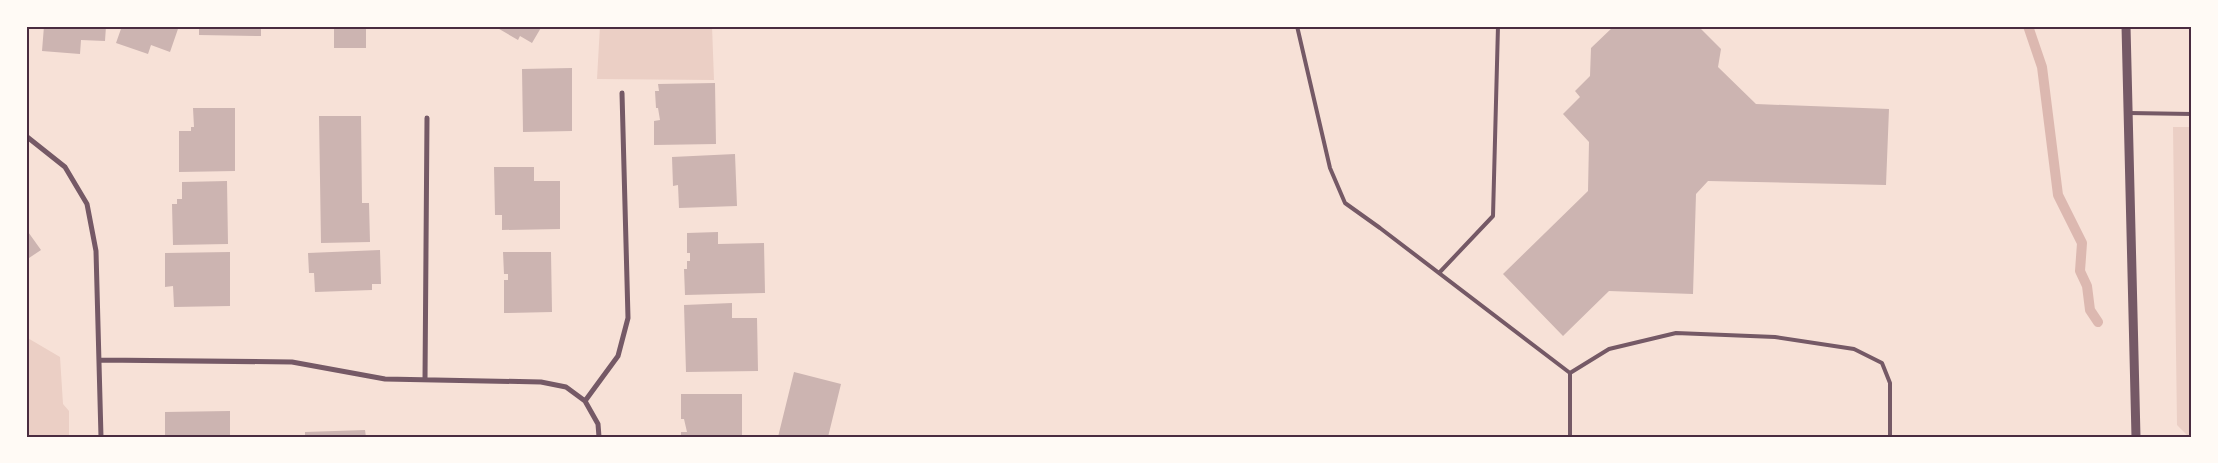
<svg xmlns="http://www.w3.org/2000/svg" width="2218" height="463" font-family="'Alegreya Sans',sans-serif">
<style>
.green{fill:#ebcfc5}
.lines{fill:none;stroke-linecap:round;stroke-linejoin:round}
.stream{stroke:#dcb8b0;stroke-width:10}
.building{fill:#ccb4b1}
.service{stroke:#755966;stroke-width:4}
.minor{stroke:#755966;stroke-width:5}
.tertiary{stroke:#755966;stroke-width:9}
.neatline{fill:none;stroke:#4a2c40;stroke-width:2}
</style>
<rect width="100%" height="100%" fill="#f7e1d7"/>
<!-- green -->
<path class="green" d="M 600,26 L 712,26 L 714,80 L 597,79 Z
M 2173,127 L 2192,127 L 2192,437 L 2189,437 L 2177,425 Z
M 26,337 L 60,357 L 63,404 L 69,411 L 69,437 L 26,437 Z"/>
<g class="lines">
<!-- stream -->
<path class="stream" d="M 2028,26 L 2042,67 L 2058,195 L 2082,243 L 2080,271 L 2087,286 L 2090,310 L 2098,322"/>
</g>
<!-- building -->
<path class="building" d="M 44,26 L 106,26 L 105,41 L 81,40 L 80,54 L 42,51 Z
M 122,26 L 179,26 L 170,52 L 151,45 L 148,54 L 116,43 Z
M 199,26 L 261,26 L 261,36 L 199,35 Z
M 334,26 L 366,26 L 366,48 L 334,48 Z
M 494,26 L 542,26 L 532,43 L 520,36 L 518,40 Z
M 1614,26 L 1698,26 L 1721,49 L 1718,67 L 1756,104 L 1889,109 L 1886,185 L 1708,181 L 1696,194 L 1693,294 L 1609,291 L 1563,336 L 1503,274 L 1588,191 L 1589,142 L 1563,114 L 1580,97 L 1575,91 L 1590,76 L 1591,48 Z
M 572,68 L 572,131 L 523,132 L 522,69 Z
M 715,83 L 716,144 L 654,145 L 654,121 L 660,120 L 658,108 L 656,108 L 655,91 L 659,91 L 658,84 Z
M 193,108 L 235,108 L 235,171 L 179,172 L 179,131 L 191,131 L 191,127 L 194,127 Z
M 319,116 L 361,116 L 362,203 L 369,203 L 370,242 L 321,243 Z
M 735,154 L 737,206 L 679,208 L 678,185 L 673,186 L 672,157 Z
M 494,167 L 534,167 L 534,181 L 560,181 L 560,229 L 502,230 L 502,215 L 495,215 Z
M 227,181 L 228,244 L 173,245 L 172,204 L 177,204 L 177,199 L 182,199 L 182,182 Z
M 26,229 L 41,250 L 26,260 Z
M 718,232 L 718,244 L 764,243 L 765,293 L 685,295 L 684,269 L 687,269 L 687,261 L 690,261 L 690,253 L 687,253 L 687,233 Z
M 380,250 L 381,284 L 372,284 L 372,290 L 315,292 L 314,273 L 309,273 L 308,253 Z
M 230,252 L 230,306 L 174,307 L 173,286 L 165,287 L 165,253 Z
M 503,252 L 551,252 L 552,312 L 504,313 L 504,280 L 508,280 L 508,274 L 504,274 Z
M 732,303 L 732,318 L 757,318 L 758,371 L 686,372 L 684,305 Z
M 794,372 L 841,384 L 828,437 L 778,437 Z
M 681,394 L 742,394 L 742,437 L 681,437 L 681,432 L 687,432 L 684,419 L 681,419 Z
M 230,411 L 230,437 L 165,437 L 165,412 Z
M 365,430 L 366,437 L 305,437 L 305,432 Z"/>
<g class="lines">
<!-- service -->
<path class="service" d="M 1297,26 L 1330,168 L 1345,203 L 1380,228 L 1570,373 L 1570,437
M 2129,113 L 2192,114
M 1439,273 L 1493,216 L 1498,26
M 1570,373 L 1609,349 L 1676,333 L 1775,337 L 1854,349 L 1882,363 L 1890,383 L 1890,437"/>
<!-- minor -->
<path class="minor" d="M 26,136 L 65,167 L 87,204 L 96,251 L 101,437
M 100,360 L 292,362 L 385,379 L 541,382 L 566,387 L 585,401
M 425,380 L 427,118
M 599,437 L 598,424 L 585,401 L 618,356 L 628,318 L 622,93"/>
<!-- tertiary -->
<path class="tertiary" d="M 2126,26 L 2136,437"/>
</g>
<!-- border -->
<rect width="2218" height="463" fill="none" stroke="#fffaf5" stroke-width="55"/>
<rect x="28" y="28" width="2162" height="408" class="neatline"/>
</svg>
